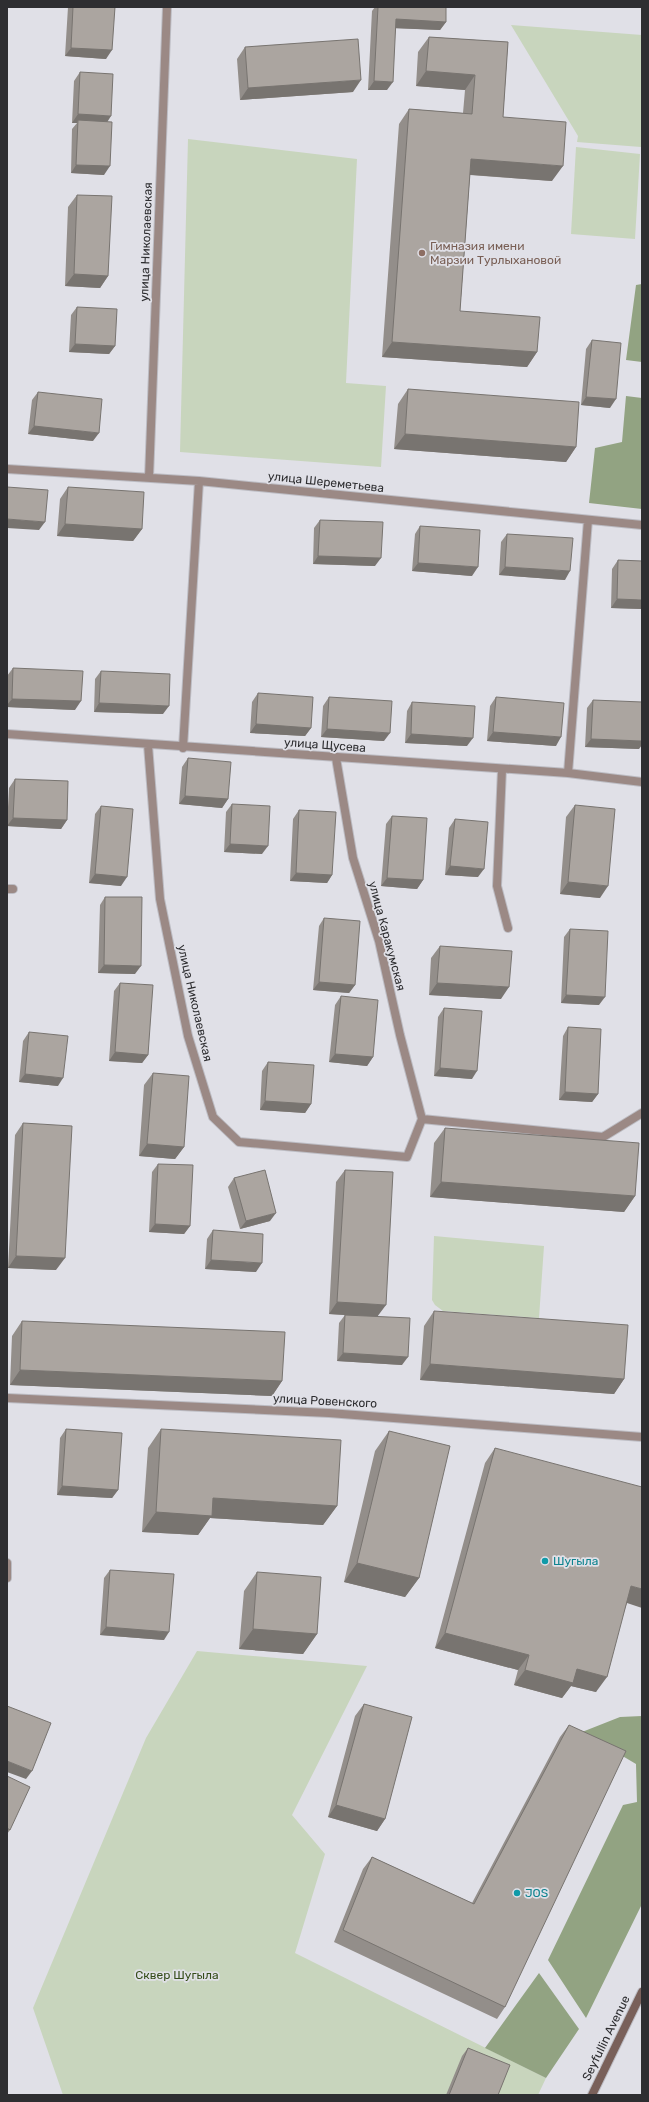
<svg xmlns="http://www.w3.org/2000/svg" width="649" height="2102" font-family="Rubik,sans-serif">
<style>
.green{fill:#c8d5bd}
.forest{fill:#92a382}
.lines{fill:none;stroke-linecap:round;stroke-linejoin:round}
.street-casing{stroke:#bcbcc3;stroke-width:10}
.secondary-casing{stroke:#bcbcc3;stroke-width:10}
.street{stroke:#9b8985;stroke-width:8}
.secondary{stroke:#79605a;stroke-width:8}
.wall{fill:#938e8a}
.shaded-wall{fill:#787470}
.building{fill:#aba5a0;stroke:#787470}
.education-dot{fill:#8d6e63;stroke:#e0e0e7;stroke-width:1.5}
.culture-dot{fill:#0f9aa8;stroke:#e0e0e7;stroke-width:1.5}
.labels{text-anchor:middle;stroke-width:3.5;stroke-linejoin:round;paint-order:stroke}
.street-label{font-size:12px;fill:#2e2e31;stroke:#e0e0e7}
.education-label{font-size:12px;fill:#785e54;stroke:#e0e0e7;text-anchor:start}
.culture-label{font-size:12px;fill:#0d838f;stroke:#e0e0e7;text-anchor:start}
.park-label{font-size:12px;fill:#344c19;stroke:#e0e0e7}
</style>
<rect width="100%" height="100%" fill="#e0e0e7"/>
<!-- green -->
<path class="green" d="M 511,25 L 642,35 L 641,147 L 577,142 L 578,136 Z
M 188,139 L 357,159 L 346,383 L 386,386 L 381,467 L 180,452 Z
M 576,147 L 640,154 L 635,239 L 571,234 Z
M 434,1236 L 544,1246 L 539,1318 L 443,1311 L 435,1305 L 432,1300 Z
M 197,1651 L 367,1666 L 292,1815 L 325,1854 L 295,1953 L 546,2078 L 538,2095 L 63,2095 L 33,2008 L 146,1738 Z"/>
<!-- forest -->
<path class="forest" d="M 642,284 L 642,362 L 626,360 L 636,285 Z
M 626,396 L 642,398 L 642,509 L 589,503 L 595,448 L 622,442 Z
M 642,1716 L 642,1904 L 586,2018 L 548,1960 L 623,1805 L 637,1802 L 636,1764 L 582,1732 L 620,1717 Z
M 539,1973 L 579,2029 L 546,2078 L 485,2048 Z"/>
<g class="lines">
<!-- street casing -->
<g class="street-casing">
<path id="street" d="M 7,469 L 199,481 L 642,525
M 149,478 L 167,7
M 7,734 L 568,773 L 642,782
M 148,745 L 160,899 L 188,1036 L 213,1117 L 239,1142 L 407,1157 L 422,1119
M 183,748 L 199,481
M 336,758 L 353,858 L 379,941 L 400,1035 L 422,1119
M 502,769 L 497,886 L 508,928
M 568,773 L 588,520
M 7,889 L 13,889
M 422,1119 L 603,1137 L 642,1113
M 7,1398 L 329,1413 L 642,1437
M 7,1563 L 7,1578"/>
</g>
<!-- secondary casing -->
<g class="secondary-casing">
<path id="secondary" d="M 592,2095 L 642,1992"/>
</g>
<!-- street -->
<use href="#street" class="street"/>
<!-- secondary -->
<use href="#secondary" class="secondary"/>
</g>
<!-- wall -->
<path class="wall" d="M 68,7 L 115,7 L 106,59 L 65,56 Z
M 375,7 L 446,7 L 446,22 L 440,30 L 396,28 L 387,90 L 368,90 L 372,11 Z
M 429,37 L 508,42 L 503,117 L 552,181 L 470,175 L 460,311 L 537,352 L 527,367 L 382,357 L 399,124 L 409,109 L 463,113 L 465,90 L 416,86 L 418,52 Z
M 245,47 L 353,92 L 240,100 L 237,59 Z
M 80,72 L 107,122 L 104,175 L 71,173 L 72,129 L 77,123 L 72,123 L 74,81 Z
M 77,195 L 108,276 L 100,288 L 65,286 L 68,207 Z
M 77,307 L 115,346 L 109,354 L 69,352 L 71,315 Z
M 592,340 L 610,408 L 581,405 L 586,349 Z
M 408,389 L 576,447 L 566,462 L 394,449 L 398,404 Z
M 38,392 L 93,441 L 28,434 L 32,400 Z
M 68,487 L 142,529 L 133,541 L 57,536 L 60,499 Z
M 320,520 L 375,566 L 313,564 L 314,528 Z
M 420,526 L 472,576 L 412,571 L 415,534 Z
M 507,534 L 565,580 L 499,575 L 501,542 Z
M 618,560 L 642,609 L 611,608 L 612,569 Z
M 13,668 L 75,710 L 7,707 L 7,676 Z
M 101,671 L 163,714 L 94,712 L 95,679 Z
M 258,693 L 311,728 L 305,736 L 250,733 L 252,702 Z
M 329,697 L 384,741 L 321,737 L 323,706 Z
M 496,697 L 556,746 L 487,741 L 490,706 Z
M 593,700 L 639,749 L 585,747 L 587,708 Z
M 412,702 L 467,746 L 405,743 L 407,711 Z
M 188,758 L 228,799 L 222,808 L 179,804 L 182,767 Z
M 15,779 L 67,820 L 61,829 L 7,826 L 9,788 Z
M 232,804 L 262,854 L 224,852 L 226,812 Z
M 575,805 L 600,898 L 560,894 L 566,817 Z
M 101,806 L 121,886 L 89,883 L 95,814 Z
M 299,810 L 332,875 L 327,883 L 290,881 L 293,819 Z
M 392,816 L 423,880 L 417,889 L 381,886 L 386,824 Z
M 455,819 L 478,877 L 445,875 L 449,828 Z
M 105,897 L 135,974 L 98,973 L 100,905 Z
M 324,918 L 355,985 L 349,993 L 313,990 L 319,926 Z
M 570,929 L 599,1005 L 561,1003 L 564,937 Z
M 440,946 L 501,999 L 429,995 L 431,958 Z
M 120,983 L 148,1055 L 142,1063 L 109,1061 L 114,991 Z
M 341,996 L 373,1057 L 367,1066 L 329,1062 L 335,1005 Z
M 444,1008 L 472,1079 L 434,1076 L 438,1017 Z
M 568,1027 L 598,1094 L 592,1102 L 559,1100 L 563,1036 Z
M 29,1032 L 58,1086 L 19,1082 L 23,1041 Z
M 268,1062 L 311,1104 L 305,1113 L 260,1110 L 262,1071 Z
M 153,1073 L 184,1147 L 175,1159 L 139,1156 L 144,1085 Z
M 23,1123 L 56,1270 L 8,1268 L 15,1135 Z
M 445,1128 L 635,1196 L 624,1212 L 430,1197 L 434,1143 Z
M 158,1164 L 190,1226 L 184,1234 L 149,1232 L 152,1172 Z
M 345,1170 L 378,1316 L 402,1365 L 337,1361 L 339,1323 L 345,1315 L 329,1314 L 336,1182 Z
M 234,1178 L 270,1221 L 240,1229 L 228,1187 Z
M 213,1230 L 256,1272 L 205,1269 L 207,1239 Z
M 434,1311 L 624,1379 L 614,1394 L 420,1380 L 424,1326 Z
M 22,1321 L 282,1381 L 272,1396 L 10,1385 L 12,1336 Z
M 66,1429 L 118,1490 L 112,1498 L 57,1495 L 60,1438 Z
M 161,1429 L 337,1506 L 323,1525 L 210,1518 L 198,1535 L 142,1532 L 148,1448 Z
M 389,1431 L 419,1578 L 405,1597 L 344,1582 L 375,1451 Z
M 495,1448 L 627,1603 L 596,1692 L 571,1686 L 562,1698 L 514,1685 L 518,1670 L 435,1648 L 485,1463 Z
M 110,1570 L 164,1640 L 100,1635 L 104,1578 Z
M 257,1572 L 317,1634 L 303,1654 L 239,1649 L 244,1591 Z
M 364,1704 L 385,1819 L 377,1831 L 328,1817 L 355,1716 Z
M 569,1725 L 505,2007 L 497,2019 L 334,1942 L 363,1869 L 372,1857 L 472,1903 L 560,1737 Z
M 7,1776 L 10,1830 L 7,1834 Z
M 468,2048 L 498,2095 L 446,2095 L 462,2056 Z"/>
<!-- shaded-wall -->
<path class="shaded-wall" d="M 396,19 L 446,22 L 440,30 L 390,28 Z
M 71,48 L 112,50 L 106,59 L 65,56 Z
M 426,71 L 475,75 L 465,90 L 416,86 Z
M 361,80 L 353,92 L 240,100 L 248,88 Z
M 374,81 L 393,82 L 387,90 L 368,90 Z
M 78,114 L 111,116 L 106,124 L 78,120 L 77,123 L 72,123 Z
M 471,159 L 563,166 L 552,181 L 460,174 Z
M 76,165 L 110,166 L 104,175 L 71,173 Z
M 74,274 L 108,276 L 100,288 L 65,286 Z
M 392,342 L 537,352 L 527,367 L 382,357 Z
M 75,344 L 115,346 L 109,354 L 69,352 Z
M 586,397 L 616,399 L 610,408 L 581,405 Z
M 34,426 L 99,433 L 93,441 L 28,434 Z
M 405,434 L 576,447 L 566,462 L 394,449 Z
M 7,519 L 45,522 L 39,530 L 7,528 Z
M 65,524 L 142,529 L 133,541 L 57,536 Z
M 318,556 L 381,558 L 375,566 L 313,564 Z
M 418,563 L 478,567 L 472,576 L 412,571 Z
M 505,567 L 570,571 L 565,580 L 499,575 Z
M 617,599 L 642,600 L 642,609 L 611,608 Z
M 12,699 L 81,701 L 75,710 L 7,707 L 7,705 Z
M 99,703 L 169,706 L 163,714 L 94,712 Z
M 256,724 L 311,728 L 305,736 L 250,733 Z
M 327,729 L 390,733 L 384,741 L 321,737 Z
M 493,732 L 561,737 L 556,746 L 487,741 Z
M 411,734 L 473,738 L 467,746 L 405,743 Z
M 591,739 L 642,741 L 642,745 L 639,749 L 585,747 Z
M 185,796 L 228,799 L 222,808 L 179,804 Z
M 13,818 L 67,820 L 61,829 L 7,826 Z
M 230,844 L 268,846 L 262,854 L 224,852 Z
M 450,866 L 484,869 L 478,877 L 445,875 Z
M 296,873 L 332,875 L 327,883 L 290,881 Z
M 95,874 L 127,877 L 121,886 L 89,883 Z
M 387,878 L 423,880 L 417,889 L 381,886 Z
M 568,882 L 608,886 L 600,898 L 560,894 Z
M 104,965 L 141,966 L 135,974 L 98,973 Z
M 319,982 L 355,985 L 349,993 L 313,990 Z
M 437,983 L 509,987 L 501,999 L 429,995 Z
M 566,995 L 605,997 L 599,1005 L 561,1003 Z
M 115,1052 L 148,1055 L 142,1063 L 109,1061 Z
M 335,1054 L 373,1057 L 367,1066 L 329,1062 Z
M 440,1068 L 477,1071 L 472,1079 L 434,1076 Z
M 25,1074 L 63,1078 L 58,1086 L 19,1082 Z
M 565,1092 L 598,1094 L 592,1102 L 559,1100 Z
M 265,1101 L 311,1104 L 305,1113 L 260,1110 Z
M 147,1144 L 184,1147 L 175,1159 L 139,1156 Z
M 441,1182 L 635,1196 L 624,1212 L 430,1197 Z
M 276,1213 L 270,1221 L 240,1229 L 246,1221 Z
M 155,1224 L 190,1226 L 184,1234 L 149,1232 Z
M 16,1256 L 65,1258 L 56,1270 L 8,1268 Z
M 211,1260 L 262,1263 L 256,1272 L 205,1269 Z
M 337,1302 L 386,1305 L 377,1317 L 329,1314 Z
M 343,1353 L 408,1357 L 402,1365 L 337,1361 Z
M 430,1364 L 624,1379 L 614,1394 L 420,1380 Z
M 20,1370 L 282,1381 L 272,1396 L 10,1385 Z
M 62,1486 L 118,1490 L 112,1498 L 57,1495 Z
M 213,1498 L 337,1506 L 323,1525 L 210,1518 L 198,1535 L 142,1532 L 156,1512 Z
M 357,1563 L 419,1578 L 405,1597 L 344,1582 Z
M 631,1586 L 642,1589 L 642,1608 L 621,1601 Z
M 106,1627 L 169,1632 L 164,1640 L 100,1635 Z
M 253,1629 L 317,1634 L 303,1654 L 239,1649 Z
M 445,1633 L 529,1655 L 518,1670 L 435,1648 Z
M 577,1669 L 607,1677 L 596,1692 L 571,1686 L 562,1698 L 514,1685 L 525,1670 Z
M 7,1761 L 32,1771 L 26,1779 L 7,1772 Z
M 336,1805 L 385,1819 L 377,1831 L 328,1817 Z"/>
<!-- building -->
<path class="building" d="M 73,7 L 115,7 L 112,50 L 71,48 Z
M 378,7 L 446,7 L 446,22 L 396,19 L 393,82 L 374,81 Z
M 429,37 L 508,42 L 503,117 L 566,122 L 563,166 L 471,159 L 460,311 L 540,317 L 537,352 L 392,342 L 409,109 L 472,114 L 475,75 L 426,71 Z
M 358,39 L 361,80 L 248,88 L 245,47 Z
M 80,72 L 113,74 L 111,116 L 78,114 Z
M 78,120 L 112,122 L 110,166 L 76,165 Z
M 77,195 L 112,196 L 108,276 L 74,274 Z
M 77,307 L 117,309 L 115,346 L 75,344 Z
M 592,340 L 621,343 L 616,399 L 586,397 Z
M 408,389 L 579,402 L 576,447 L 405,434 Z
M 38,392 L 102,399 L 99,433 L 34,426 Z
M 7,487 L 48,490 L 45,522 L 7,519 Z
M 68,487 L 144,492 L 142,529 L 65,524 Z
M 320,520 L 383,522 L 381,558 L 318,556 Z
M 420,526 L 480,530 L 478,567 L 418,563 Z
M 507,534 L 573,538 L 570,571 L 505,567 Z
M 618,560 L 642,561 L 642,600 L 617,599 Z
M 13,668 L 83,671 L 81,701 L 12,699 Z
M 101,671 L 170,674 L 169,706 L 99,703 Z
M 258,693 L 313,697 L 311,728 L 256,724 Z
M 329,697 L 392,701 L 390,733 L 327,729 Z
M 496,697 L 564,703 L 561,737 L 493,732 Z
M 593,700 L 642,702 L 642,741 L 591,739 Z
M 412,702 L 475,706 L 473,738 L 411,734 Z
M 188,758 L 231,762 L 228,799 L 185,796 Z
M 15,779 L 68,781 L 67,820 L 13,818 Z
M 232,804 L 270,806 L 268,846 L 230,844 Z
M 575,805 L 615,809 L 608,886 L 568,882 Z
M 101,806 L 133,809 L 127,877 L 95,874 Z
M 299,810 L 336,812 L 332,875 L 296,873 Z
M 392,816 L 427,818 L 423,880 L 387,878 Z
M 455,819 L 488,822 L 484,869 L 450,866 Z
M 105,897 L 142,897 L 141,966 L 104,965 Z
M 324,918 L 360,921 L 355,985 L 319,982 Z
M 570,929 L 608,931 L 605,997 L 566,995 Z
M 440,946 L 512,951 L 509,987 L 437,983 Z
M 120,983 L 153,985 L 148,1055 L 115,1052 Z
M 341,996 L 378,1000 L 373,1057 L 335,1054 Z
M 444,1008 L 482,1011 L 477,1071 L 440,1068 Z
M 568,1027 L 601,1029 L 598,1094 L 565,1092 Z
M 29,1032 L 68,1036 L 63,1078 L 25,1074 Z
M 268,1062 L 314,1065 L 311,1104 L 265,1101 Z
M 153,1073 L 189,1076 L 184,1147 L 147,1144 Z
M 23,1123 L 72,1126 L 65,1258 L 16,1256 Z
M 445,1128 L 639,1143 L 635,1196 L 441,1182 Z
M 158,1164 L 193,1165 L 190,1226 L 155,1224 Z
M 265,1170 L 276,1213 L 246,1221 L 234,1178 Z
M 345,1170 L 393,1172 L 386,1305 L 337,1302 Z
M 213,1230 L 263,1234 L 262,1263 L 211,1260 Z
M 434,1311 L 628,1325 L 624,1379 L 430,1364 Z
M 345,1315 L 410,1318 L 408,1357 L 343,1353 Z
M 22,1321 L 285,1332 L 282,1381 L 20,1370 Z
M 66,1429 L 122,1433 L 118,1490 L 62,1486 Z
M 161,1429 L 341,1440 L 337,1506 L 213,1498 L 212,1516 L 156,1512 Z
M 389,1431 L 450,1446 L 419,1578 L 357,1563 Z
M 495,1448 L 642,1487 L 642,1589 L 631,1586 L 607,1677 L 577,1669 L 573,1683 L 525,1670 L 529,1655 L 445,1633 Z
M 110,1570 L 174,1574 L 169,1632 L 106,1627 Z
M 257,1572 L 321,1577 L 317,1634 L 253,1629 Z
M 364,1704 L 412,1717 L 385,1819 L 336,1805 Z
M 7,1706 L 51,1723 L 32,1771 L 7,1761 Z
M 569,1725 L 626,1751 L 505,2007 L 343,1930 L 372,1857 L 474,1904 Z
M 7,1776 L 30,1787 L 10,1830 L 7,1828 Z
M 468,2048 L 510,2065 L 498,2095 L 449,2095 Z"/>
<!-- markers -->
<circle class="education-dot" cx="422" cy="253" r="4"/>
<g class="culture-dot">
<circle cx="545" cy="1561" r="4"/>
<circle cx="517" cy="1893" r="4"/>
</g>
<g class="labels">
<!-- street labels -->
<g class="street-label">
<text transform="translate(146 242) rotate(-88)" y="4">улица Николаевская</text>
<text transform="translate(326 482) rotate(6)" y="4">улица Шереметьева</text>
<text transform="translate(325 745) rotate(4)" y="4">улица Щусева</text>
<text transform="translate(387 936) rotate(75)" y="4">улица Каракумская</text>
<text transform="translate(195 1003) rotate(77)" y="4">улица Николаевская</text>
<text transform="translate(325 1401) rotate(3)" y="4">улица Ровенского</text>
<text transform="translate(606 2038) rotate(-64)" y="4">Seyfullin Avenue</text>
</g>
<!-- education labels -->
<g class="education-label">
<text x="430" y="250">Гимназия имени<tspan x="430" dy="14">Марзии Турлыхановой</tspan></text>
</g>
<!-- culture labels -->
<g class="culture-label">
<text x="553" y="1565">Шугыла</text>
<text x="525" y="1897">JOS</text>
</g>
<!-- park labels -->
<g class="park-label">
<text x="177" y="1979">Сквер Шугыла</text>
</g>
</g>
<!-- border -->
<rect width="649" height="2102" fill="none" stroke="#2e2e31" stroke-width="16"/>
</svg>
